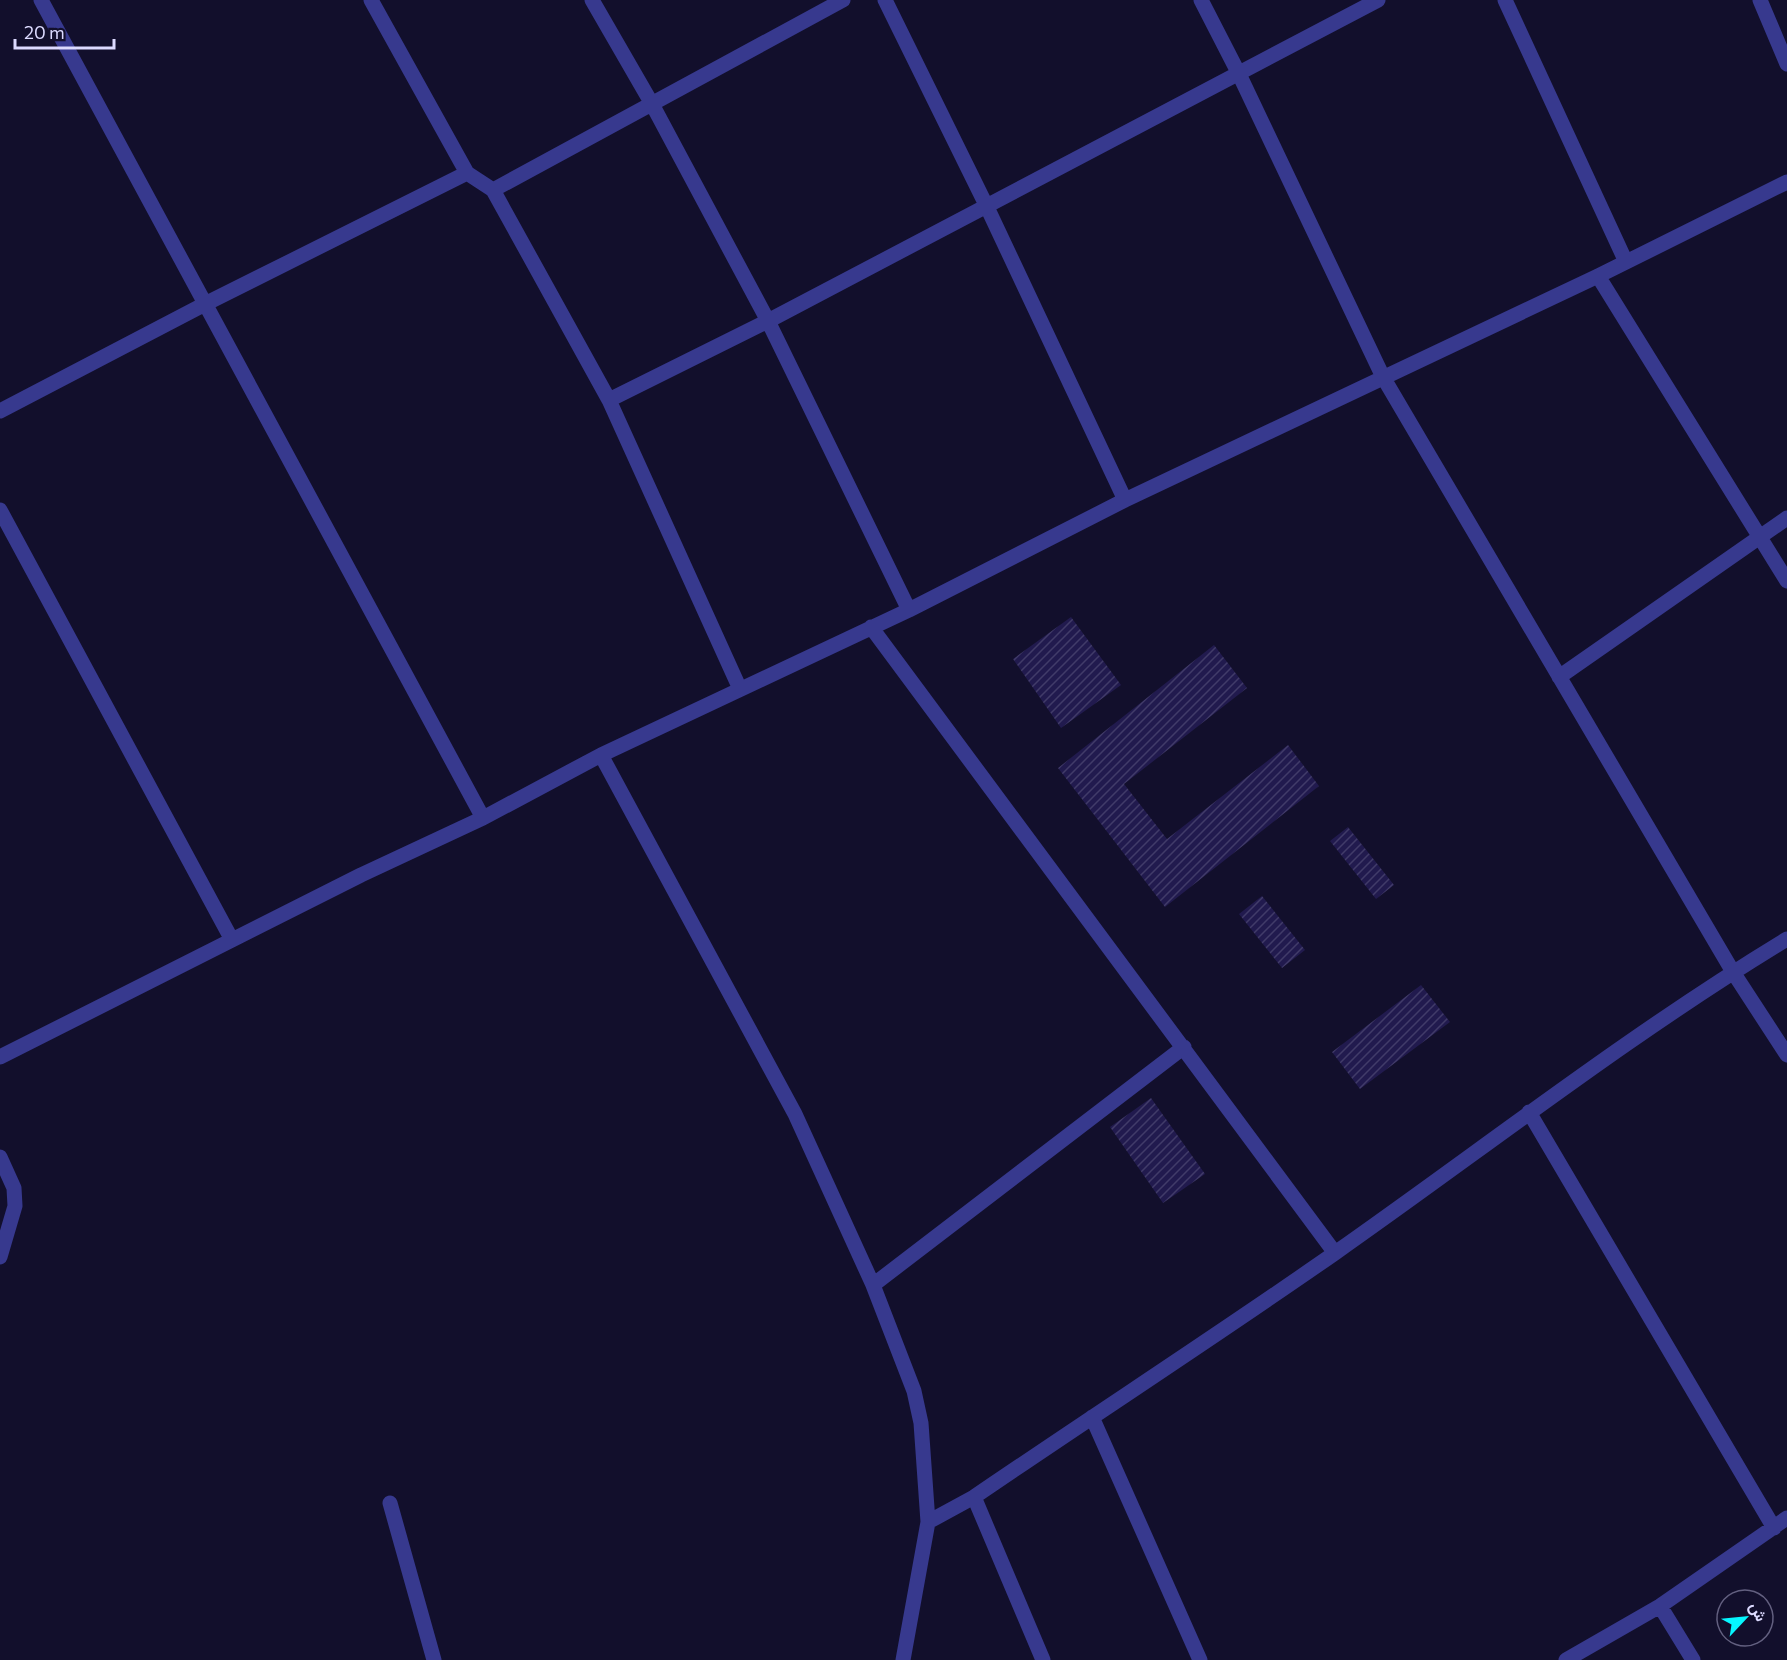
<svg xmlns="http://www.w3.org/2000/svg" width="1787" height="1660" font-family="Commissioner,Vazirmatn,sans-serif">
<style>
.building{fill:url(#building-hatch)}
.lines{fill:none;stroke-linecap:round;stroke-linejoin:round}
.street{stroke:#37398e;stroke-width:15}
</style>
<defs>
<pattern id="building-hatch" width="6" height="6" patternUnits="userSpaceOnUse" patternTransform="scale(1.5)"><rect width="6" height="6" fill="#211a4e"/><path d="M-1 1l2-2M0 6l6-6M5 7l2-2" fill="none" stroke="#413b69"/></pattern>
</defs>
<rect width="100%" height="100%" fill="#120f2c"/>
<!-- building -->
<path class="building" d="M 1071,617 L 1121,685 L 1061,728 L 1013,659 Z
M 1214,645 L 1247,688 L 1124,784 L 1167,839 L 1288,745 L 1319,786 L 1165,907 L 1058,768 Z
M 1348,827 L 1394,885 L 1376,899 L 1330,841 Z
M 1262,896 L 1305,950 L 1282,968 L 1239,914 Z
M 1421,985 L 1450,1022 L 1360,1089 L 1332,1052 Z
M 1151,1098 L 1205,1174 L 1163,1203 L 1110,1127 Z"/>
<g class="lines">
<!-- street -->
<path class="street" d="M 41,0 L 483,818
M 371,0 L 467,173 L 493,190 L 609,400 L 740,689
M 592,0 L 652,104 L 768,321 L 909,610
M 885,0 L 987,207 L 1125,500
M 1201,0 L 1239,74 L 1383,377 L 1733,972 L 1787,1055
M 1505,0 L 1626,262
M 1760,0 L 1787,64
M 493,190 L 843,0
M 1598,276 L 1787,581
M 609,400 L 768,321 L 1378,0
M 0,411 L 205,304 L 467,173
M 0,510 L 232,940
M 871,627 L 1335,1253
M 1559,677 L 1787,518
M 601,755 L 795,1114 L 873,1285 L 914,1391 L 921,1423 L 928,1522 L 903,1660
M 0,1057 L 361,875 L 483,818 L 601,755 L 909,610 L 1125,500 L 1598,276 L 1787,182
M 1529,1112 L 1774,1528
M 0,1157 L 14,1188 L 15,1206 L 0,1257
M 873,1285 L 1184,1047
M 1092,1417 L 1200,1660
M 974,1497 L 1043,1660
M 390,1503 L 434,1660
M 928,1522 L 974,1497 C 1094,1415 1216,1336 1335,1253 C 1486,1147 1630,1034 1787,939
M 1660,1606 L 1693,1660
M 1566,1660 L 1660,1606 L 1787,1518"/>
</g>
<!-- north arrow -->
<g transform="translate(1745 1618) rotate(64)"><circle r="28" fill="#120f2c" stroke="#636080" stroke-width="1.5"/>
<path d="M0-4.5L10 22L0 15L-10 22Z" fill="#06f6ff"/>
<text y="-9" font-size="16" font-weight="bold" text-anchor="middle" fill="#dcdaff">ش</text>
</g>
<!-- scale -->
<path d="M15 39v9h99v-9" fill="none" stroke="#dcdaff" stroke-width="3"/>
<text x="24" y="39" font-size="18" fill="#dcdaff" stroke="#120f2c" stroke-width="4.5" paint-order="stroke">20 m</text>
</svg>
